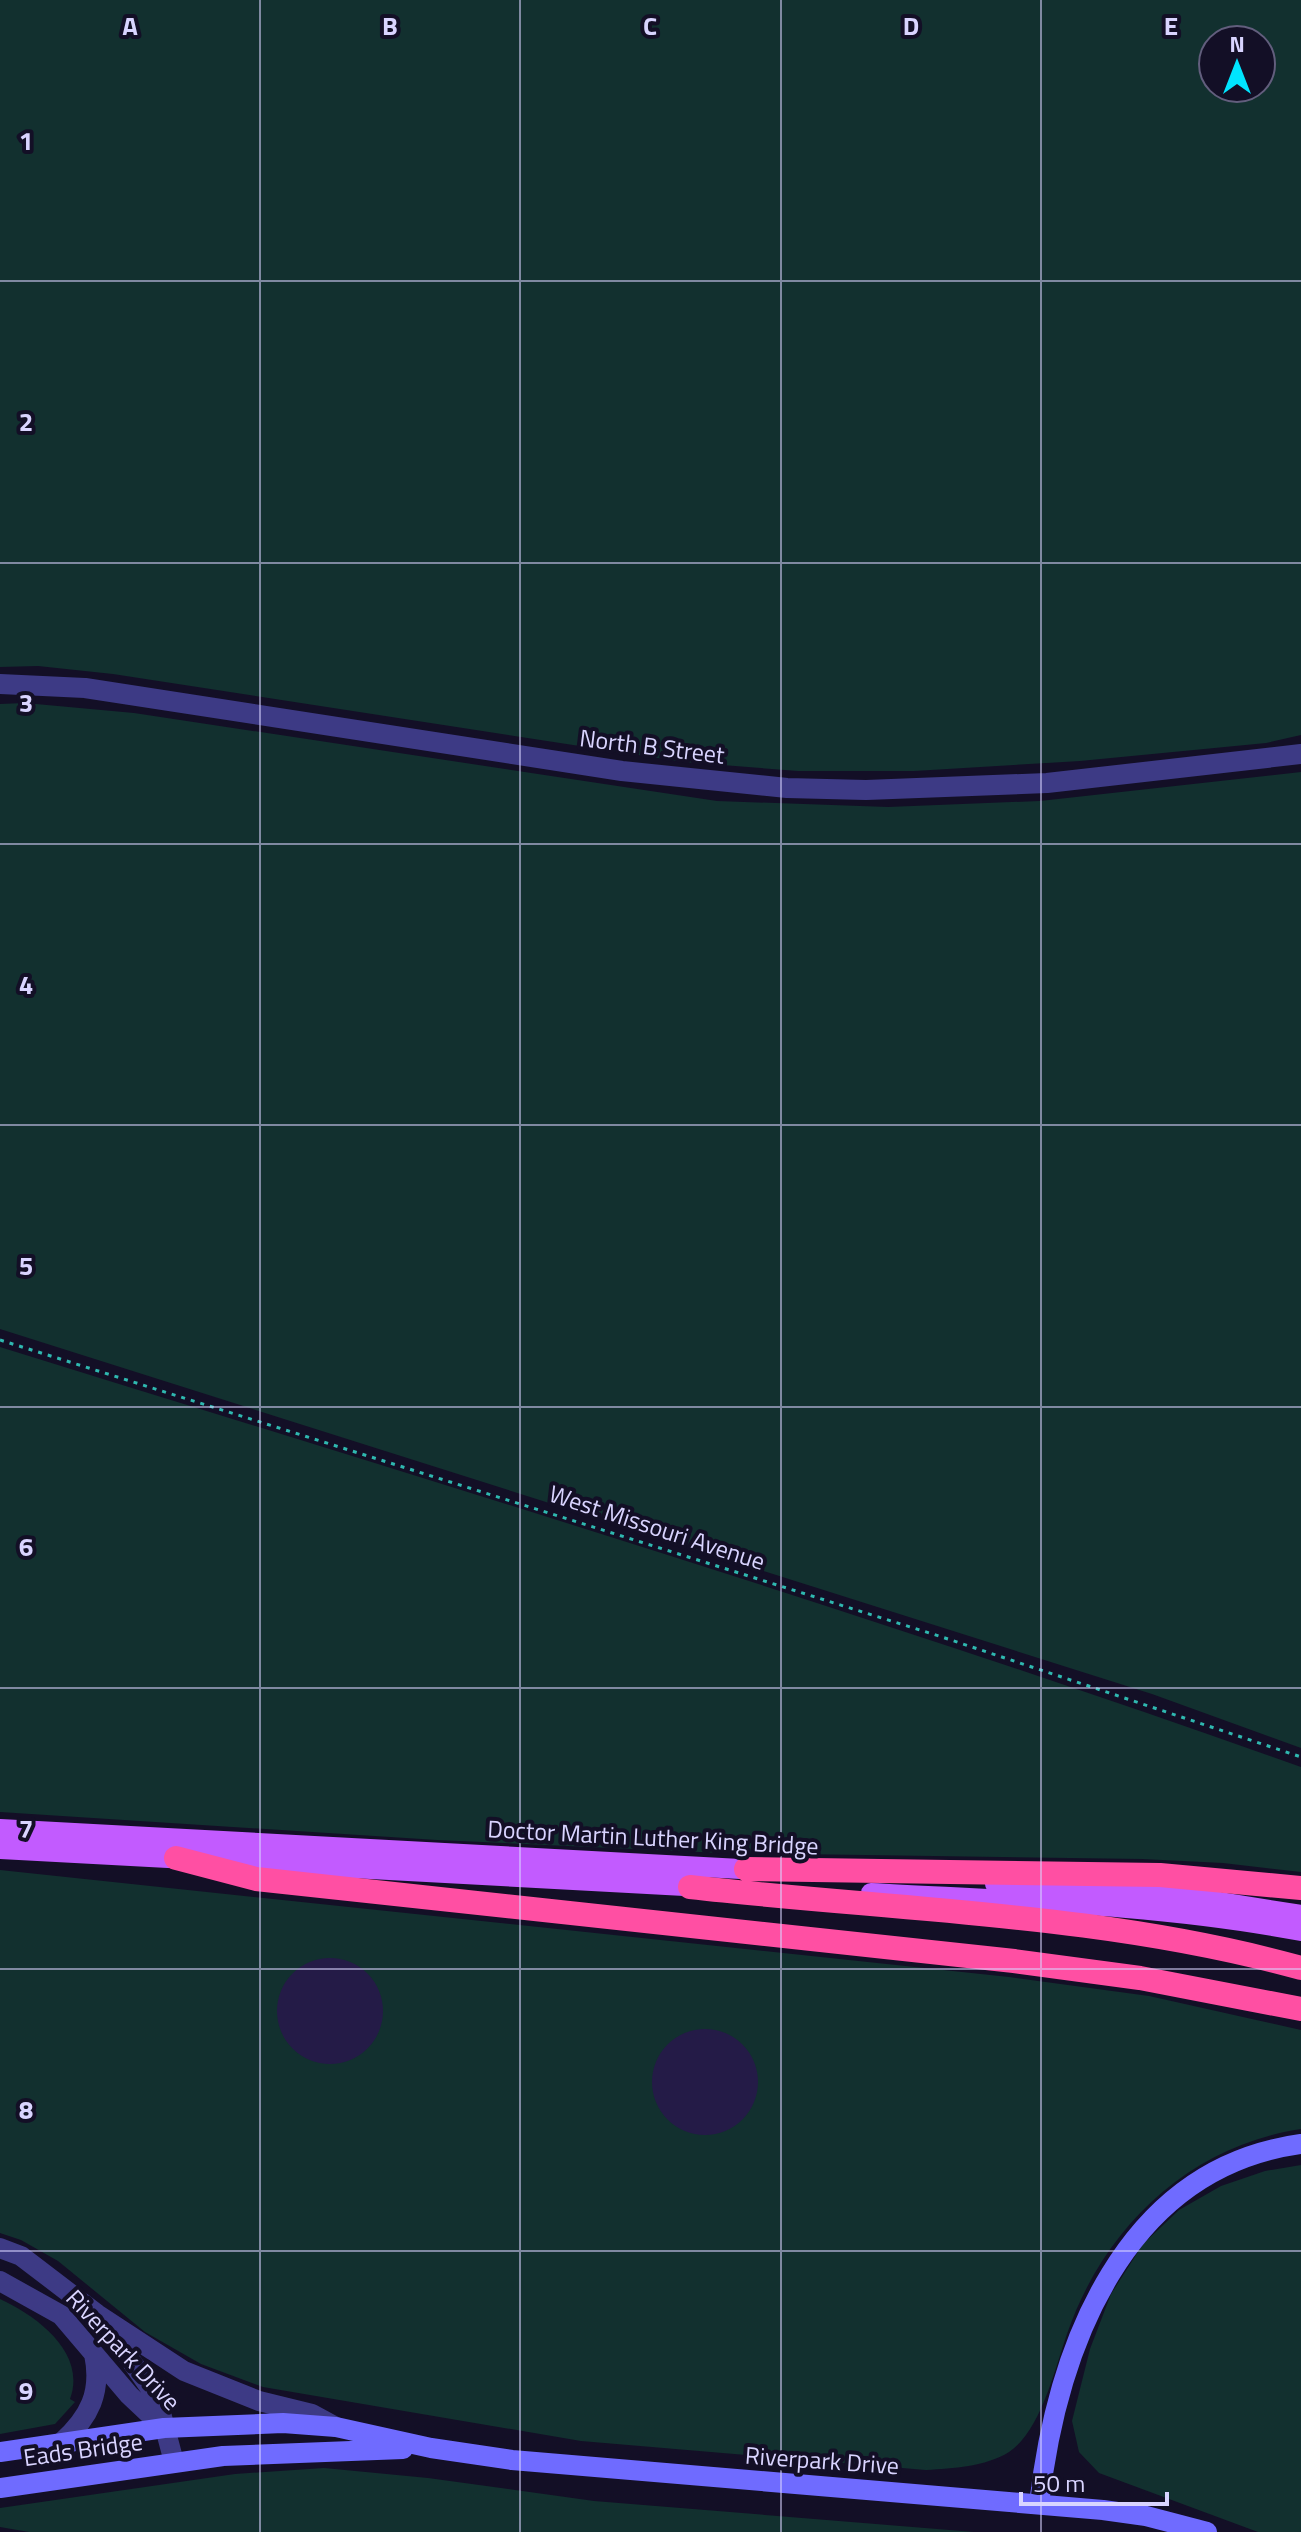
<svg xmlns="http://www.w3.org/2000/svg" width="1301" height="2532" font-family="'Titillium Web',sans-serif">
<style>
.green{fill:#12302f;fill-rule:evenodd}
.building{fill:#241b47}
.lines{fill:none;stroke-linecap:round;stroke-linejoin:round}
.path{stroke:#2fb8b0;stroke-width:3;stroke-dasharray:4 6;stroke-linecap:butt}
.tertiary{stroke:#3d3a85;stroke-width:20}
.secondary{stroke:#6f6bff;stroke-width:20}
.primary{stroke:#c25bff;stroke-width:20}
.motorway{stroke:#ff4fa3;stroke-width:24}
.grid{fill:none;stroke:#d9d4ff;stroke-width:2;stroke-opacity:0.55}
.labels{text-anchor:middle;stroke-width:8;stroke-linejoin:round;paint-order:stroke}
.street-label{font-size:24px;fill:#d9d4ff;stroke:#130f26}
.grid-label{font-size:26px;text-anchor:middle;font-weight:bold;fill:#d9d4ff;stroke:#130f26;stroke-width:8;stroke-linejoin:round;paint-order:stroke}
</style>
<rect width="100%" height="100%" fill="#130f26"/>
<!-- green -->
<path class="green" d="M 0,0 L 1301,0 L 1301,735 L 1266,743 L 1080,761 L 914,771 L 798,771 L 684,762 L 113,674 L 38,666 L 0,667 ZM 1261,40 L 1261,88 L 1213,88 L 1213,40 Z
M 25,703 L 134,713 L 717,801 L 888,807 L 1040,801 L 1301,772 L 1301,1748 L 1152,1694 L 0,1329 L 0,704 Z
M 0,1347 C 435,1482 872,1614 1301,1767 L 1301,1872 L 1223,1863 L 1142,1859 L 721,1853 L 437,1840 L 0,1812 Z
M 0,1870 L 1009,1977 L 1149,1996 L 1301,2030 L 1301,2129 C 1188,2146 1103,2229 1067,2334 C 1055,2368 1041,2431 1009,2452 C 985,2467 953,2468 926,2470 L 581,2441 L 263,2387 L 201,2364 L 145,2332 L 58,2261 L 21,2240 L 0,2233 Z
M 1301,2165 L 1301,2532 L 1258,2532 L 1099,2473 L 1079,2452 L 1072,2421 L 1090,2349 L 1111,2294 L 1143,2244 L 1179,2210 L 1221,2186 L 1265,2171 Z
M 0,2299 C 37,2316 87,2353 70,2399 L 75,2402 L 55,2424 L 0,2434 Z
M 324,2468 L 428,2478 L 594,2501 L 974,2532 L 29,2532 L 0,2527 L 0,2508 L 235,2474 Z"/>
<!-- building -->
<path class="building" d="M277 2011a53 53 0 1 1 106 0a53 53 0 1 1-106 0Z
M652 2082a53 53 0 1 1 106 0a53 53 0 1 1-106 0Z"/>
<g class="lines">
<!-- path -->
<path class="path" d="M 0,1340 L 942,1637 L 1301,1757"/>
<!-- tertiary -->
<path class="tertiary" d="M 0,684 L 85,688 L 622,771 L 787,788 L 866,790 L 1047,783 L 1301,754
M 0,2248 L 21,2256 L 97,2314 L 184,2371 L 259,2401 L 312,2414 L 336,2427
M 0,2281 L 61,2315 L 129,2395 L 164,2428
M 109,2329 L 157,2398 L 174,2462
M 61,2443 C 90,2417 102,2392 94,2354"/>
<!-- secondary -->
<path class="secondary" d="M 0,2452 L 164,2428 L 283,2423 L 336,2427 L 431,2448 L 512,2460 L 1103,2510 L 1146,2516 L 1207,2532
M 0,2488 L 223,2456 L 403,2449
M 1039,2504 C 1057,2347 1124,2168 1301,2144"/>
<!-- primary -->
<path class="primary" d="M 0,1829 L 759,1870
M 0,1849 L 703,1887
M 995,1884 L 1194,1898 L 1301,1915
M 871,1893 C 1015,1901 1159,1904 1301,1931"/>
<!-- motorway -->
<path class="motorway" d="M 176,1858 L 256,1879 L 1014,1961 L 1140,1978 L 1301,2009
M 746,1869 L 1160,1875 L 1301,1888
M 690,1887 C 892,1910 1104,1913 1301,1968"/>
</g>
<!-- grid -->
<path class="grid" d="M 260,0 L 260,2532M 520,0 L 520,2532M 781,0 L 781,2532M 1041,0 L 1041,2532M 0,281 L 1301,281M 0,563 L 1301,563M 0,844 L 1301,844M 0,1125 L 1301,1125M 0,1407 L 1301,1407M 0,1688 L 1301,1688M 0,1969 L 1301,1969M 0,2251 L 1301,2251"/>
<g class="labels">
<!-- street labels -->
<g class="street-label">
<text transform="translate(652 747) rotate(7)" y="8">North B Street</text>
<text transform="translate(657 1528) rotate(18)" y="8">West Missouri Avenue</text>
<text transform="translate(653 1838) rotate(3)" y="8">Doctor Martin Luther King Bridge</text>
<text transform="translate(123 2350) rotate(47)" y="8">Riverpark Drive</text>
<text transform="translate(83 2450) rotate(-8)" y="8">Eads Bridge</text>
<text transform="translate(822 2461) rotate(4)" y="8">Riverpark Drive</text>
</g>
</g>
<g class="grid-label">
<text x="130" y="35">A</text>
<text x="390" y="35">B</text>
<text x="650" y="35">C</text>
<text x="911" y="35">D</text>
<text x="1171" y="35">E</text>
<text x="26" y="150">1</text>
<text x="26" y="431">2</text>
<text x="26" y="712">3</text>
<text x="26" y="994">4</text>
<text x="26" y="1275">5</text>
<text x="26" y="1556">6</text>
<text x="26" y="1838">7</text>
<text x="26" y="2119">8</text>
<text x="26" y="2400">9</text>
</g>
<!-- north arrow -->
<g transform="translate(1237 64)"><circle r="38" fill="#130f26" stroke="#625e7d" stroke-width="2"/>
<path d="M0-6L14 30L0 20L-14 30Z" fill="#00e5ff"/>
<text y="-12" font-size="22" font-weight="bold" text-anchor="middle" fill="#d9d4ff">N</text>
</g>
<!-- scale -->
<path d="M1021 2492v12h146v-12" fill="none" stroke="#d9d4ff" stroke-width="4"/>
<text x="1033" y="2492" font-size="24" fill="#d9d4ff" stroke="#130f26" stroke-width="6" paint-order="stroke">50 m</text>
</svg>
